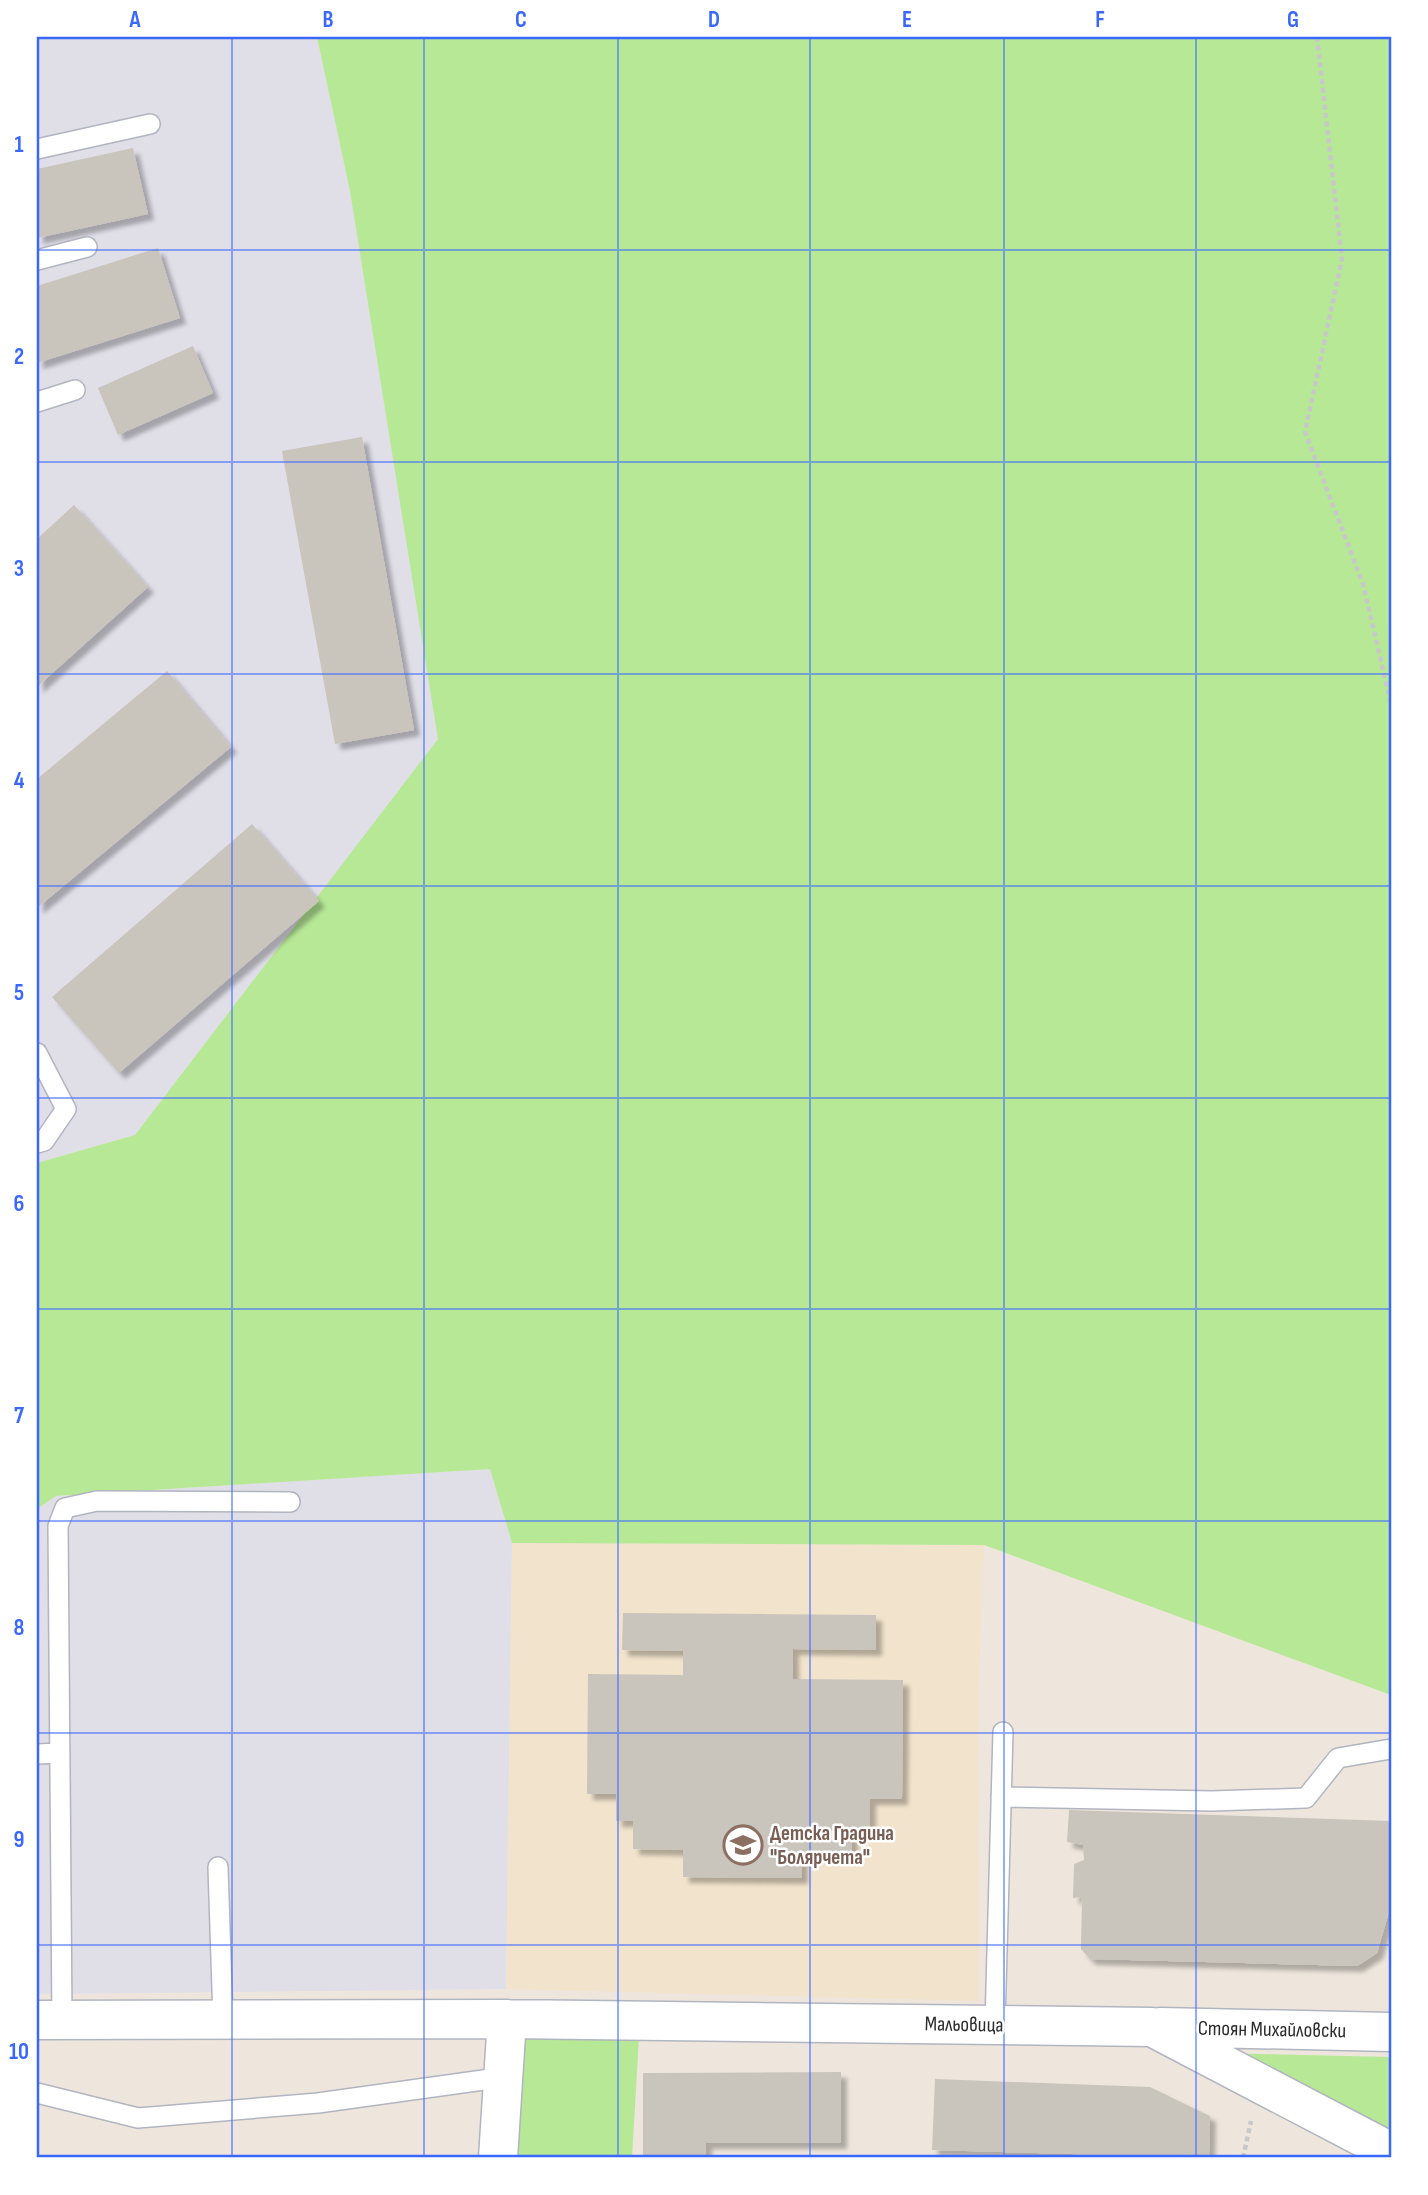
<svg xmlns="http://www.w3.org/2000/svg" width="1428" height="2195" font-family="'Sofia Sans Condensed',sans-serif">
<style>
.industrial{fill:#e0dee7}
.education{fill:#f1e3cc}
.green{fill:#b6e896}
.building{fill:#c9c4bc;filter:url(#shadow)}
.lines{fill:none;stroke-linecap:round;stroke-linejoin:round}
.service-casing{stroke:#b1b5c0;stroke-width:22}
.minor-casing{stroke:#b1b5c0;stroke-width:41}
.path{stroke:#c8c8c8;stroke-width:4.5;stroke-dasharray:5 3.5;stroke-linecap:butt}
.service{stroke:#fff;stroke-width:19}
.minor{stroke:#fff;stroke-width:38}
.grid{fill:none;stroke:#3a68ff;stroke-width:2;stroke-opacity:0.55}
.labels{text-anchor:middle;stroke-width:5;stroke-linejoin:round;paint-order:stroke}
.education-label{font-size:21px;font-weight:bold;fill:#785e54;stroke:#fff;text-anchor:start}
.street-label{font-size:21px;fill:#2c2c2c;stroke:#fff}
.neatline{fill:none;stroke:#3a68ff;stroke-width:2.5}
.grid-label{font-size:23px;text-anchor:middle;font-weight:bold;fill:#3a68ff}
</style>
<defs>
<filter id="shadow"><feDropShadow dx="6" dy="6" stdDeviation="2" flood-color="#0004"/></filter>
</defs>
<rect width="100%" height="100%" fill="#eee6dd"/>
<!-- industrial -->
<path class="industrial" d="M 37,37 L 317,37 L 350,191 L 439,739 L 135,1135 L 37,1163 Z
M 490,1469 L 512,1543 L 506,1989 L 37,1994 L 37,1509 L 56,1496 Z"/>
<!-- education -->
<path class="education" d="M 512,1543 L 984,1545 L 978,1700 L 979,2001 L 506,1989 Z"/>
<!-- green -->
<path class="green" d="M 317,37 L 1391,37 L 1391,1695 L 984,1545 L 512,1543 L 490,1469 L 56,1496 L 37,1509 L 37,1163 L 135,1135 L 438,739 L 350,191 Z
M 507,2019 L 640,2020 L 632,2158 L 498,2158 Z
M 1175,2052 L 1391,2057 L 1391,2154 Z"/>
<!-- building -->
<path class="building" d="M 133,148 L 148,214 L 37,238 L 37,169 Z
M 158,248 L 180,318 L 37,363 L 37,286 Z
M 193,346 L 213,393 L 118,435 L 98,388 Z
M 362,437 L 414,730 L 335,744 L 282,451 Z
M 74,505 L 148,587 L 37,687 L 37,539 Z
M 167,671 L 231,747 L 37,908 L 37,779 Z
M 252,824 L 319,901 L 119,1073 L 52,997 Z
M 623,1613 L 876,1615 L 876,1650 L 793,1649 L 793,1679 L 903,1680 L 902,1799 L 870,1799 L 870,1829 L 852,1829 L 852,1855 L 802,1855 L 802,1878 L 683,1877 L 683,1850 L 633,1849 L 633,1821 L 616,1821 L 616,1794 L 587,1794 L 588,1674 L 683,1675 L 683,1651 L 622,1650 Z
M 1069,1810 L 1391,1821 L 1391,1905 L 1377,1953 L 1357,1966 L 1090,1959 L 1081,1949 L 1082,1897 L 1073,1898 L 1074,1864 L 1084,1860 L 1083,1845 L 1067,1842 Z
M 841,2072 L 841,2143 L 706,2143 L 706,2158 L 643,2158 L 643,2073 Z
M 935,2079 L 1150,2087 L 1210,2116 L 1209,2158 L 932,2150 Z"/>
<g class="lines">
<!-- service casing -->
<g class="service-casing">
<path id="service" d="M 37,149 L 150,124
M 37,260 L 87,247
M 37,402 L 75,390
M 37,1053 L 66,1109 L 44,1141 L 37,1143
M 37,1754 L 60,1753
M 1001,1797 L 1212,1801 L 1306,1798 L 1338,1758 L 1391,1749
M 218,1867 L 223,2020
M 62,2020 L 58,1526 L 65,1508 L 97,1501 L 290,1502
M 995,2025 L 1003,1732
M 37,2093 L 138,2118 L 318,2103 L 505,2077"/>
</g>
<!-- minor casing -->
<g class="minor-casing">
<path id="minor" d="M 37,2020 L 507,2019 L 1152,2027 L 1391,2152
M 1161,2027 L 1391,2032
M 498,2158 L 507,2019"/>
</g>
<!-- path -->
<path class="path" d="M 1317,37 L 1342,259 L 1305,432 L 1363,584 L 1391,704
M 1243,2158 L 1251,2121"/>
<!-- service -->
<use href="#service" class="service"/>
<!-- minor -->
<use href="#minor" class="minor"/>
</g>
<!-- grid -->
<path class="grid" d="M 232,37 L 232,2158M 424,37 L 424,2158M 618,37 L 618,2158M 810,37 L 810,2158M 1004,37 L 1004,2158M 1196,37 L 1196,2158M 37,250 L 1391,250M 37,462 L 1391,462M 37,674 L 1391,674M 37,886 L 1391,886M 37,1098 L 1391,1098M 37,1309 L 1391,1309M 37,1521 L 1391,1521M 37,1733 L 1391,1733M 37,1945 L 1391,1945"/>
<!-- icons -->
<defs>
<g id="school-ring" transform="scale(2.0125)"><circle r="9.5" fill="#fff" stroke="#8d6e63" stroke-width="1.5"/><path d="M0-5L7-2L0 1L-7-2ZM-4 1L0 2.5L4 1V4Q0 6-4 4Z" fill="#8d6e63"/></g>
</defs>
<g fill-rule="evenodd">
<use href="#school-ring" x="743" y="1845"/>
</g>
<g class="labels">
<!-- education labels -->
<g class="education-label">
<text x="770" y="1840">Детска Градина<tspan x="770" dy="24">"Болярчета"</tspan></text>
</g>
<!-- street labels -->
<g class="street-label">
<text transform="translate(964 2024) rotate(1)" y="7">Мальовица</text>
<text transform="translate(1272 2029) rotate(1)" y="7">Стоян Михайловски</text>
</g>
</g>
<!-- border -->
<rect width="1428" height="2195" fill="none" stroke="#ffffff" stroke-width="77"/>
<rect x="38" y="38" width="1352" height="2118" class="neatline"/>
<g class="grid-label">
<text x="135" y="27">A</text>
<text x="328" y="27">B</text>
<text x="521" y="27">C</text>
<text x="714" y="27">D</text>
<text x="907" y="27">E</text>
<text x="1100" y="27">F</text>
<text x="1293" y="27">G</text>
<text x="19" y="152">1</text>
<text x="19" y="364">2</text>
<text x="19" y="576">3</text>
<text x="19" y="788">4</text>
<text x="19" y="1000">5</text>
<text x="19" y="1211">6</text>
<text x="19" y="1423">7</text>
<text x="19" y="1635">8</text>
<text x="19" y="1847">9</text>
<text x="19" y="2059">10</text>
</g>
</svg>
